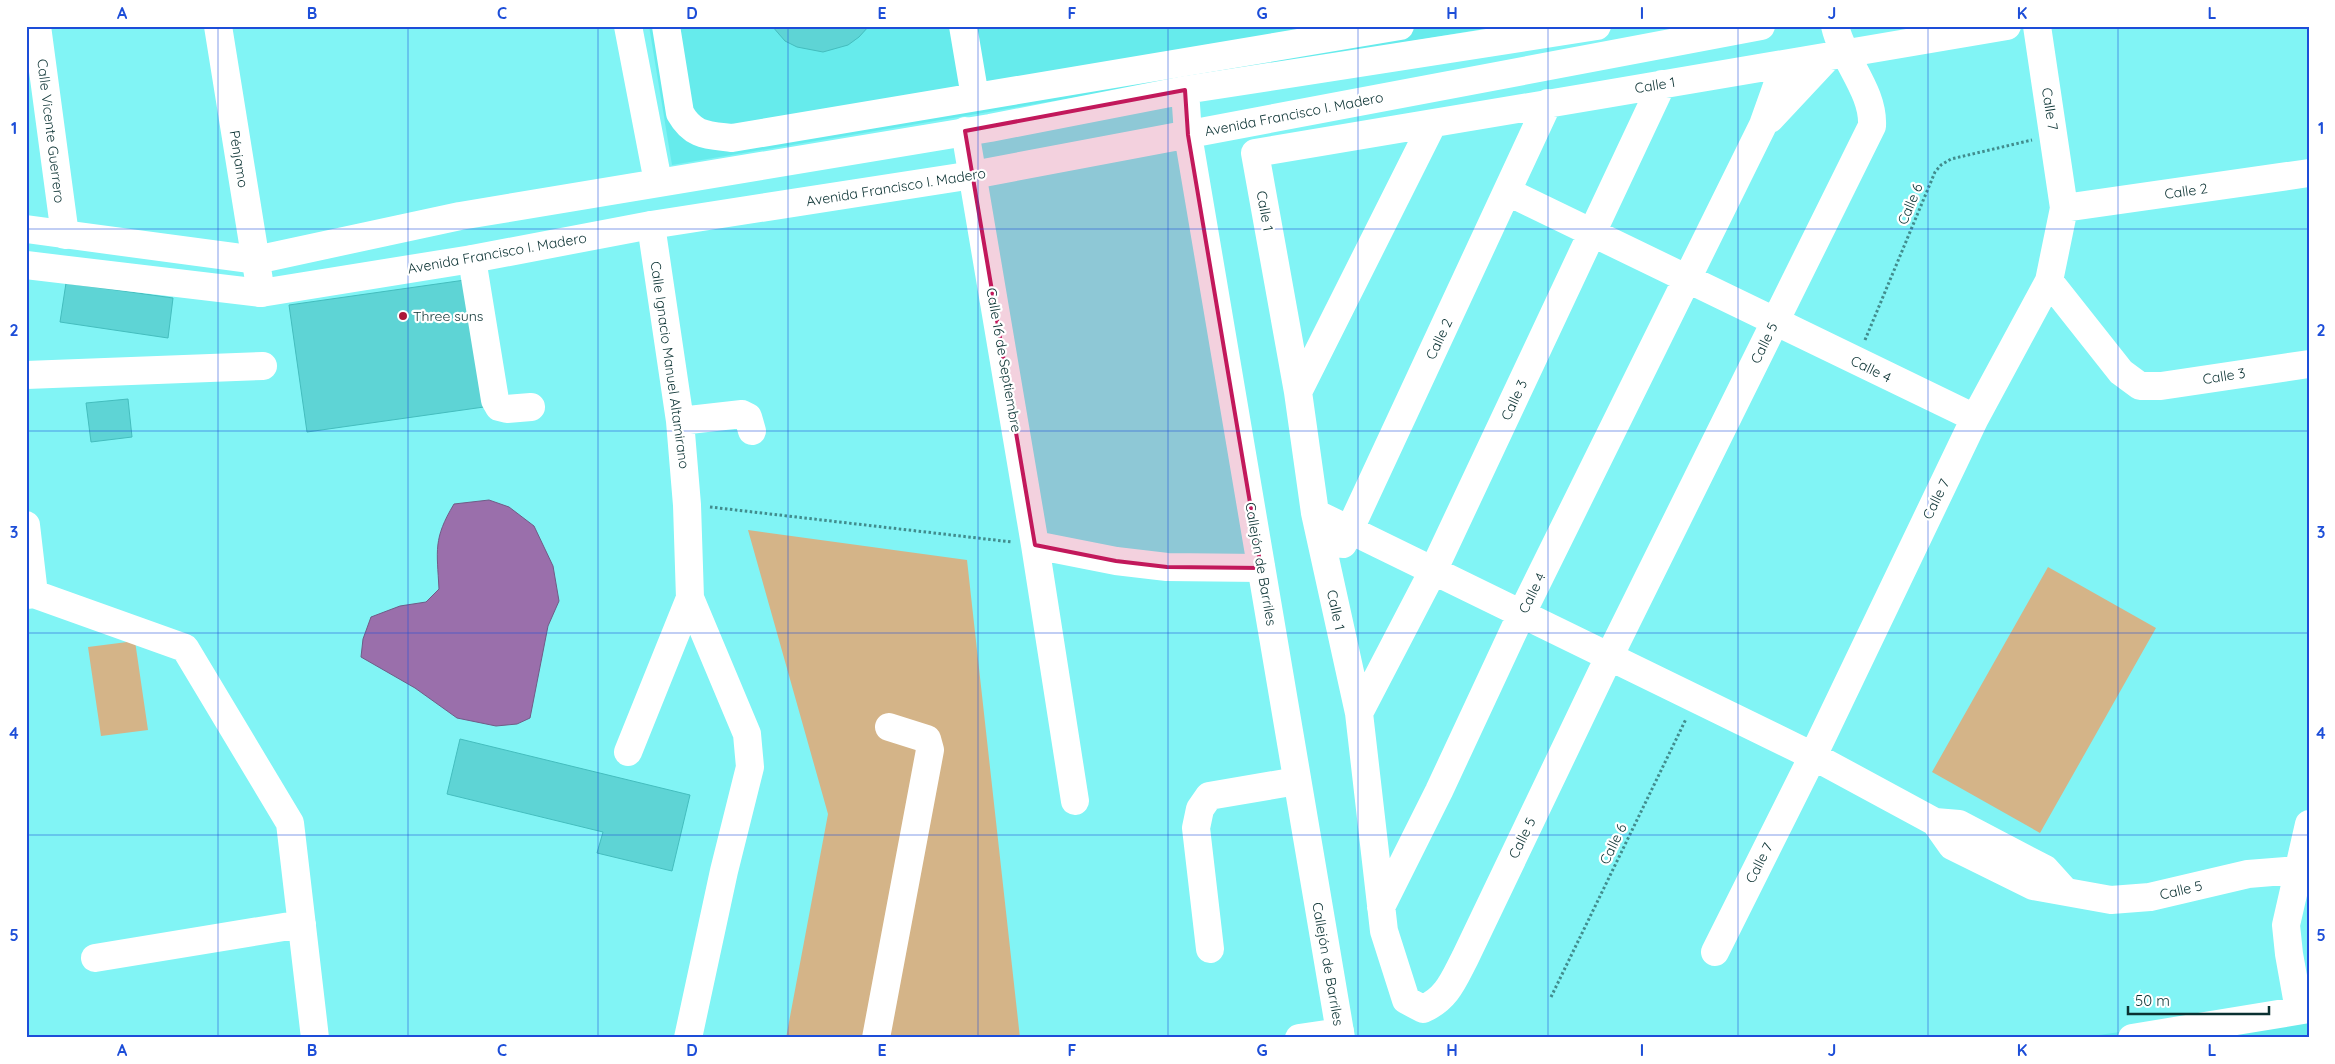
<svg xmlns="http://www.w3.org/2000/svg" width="2335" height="1064" font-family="Quicksand,sans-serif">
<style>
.built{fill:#66ebec}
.green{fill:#d4b488}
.water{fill:#9a6fab;stroke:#6f5c87}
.building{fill:#5ed4d5;stroke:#44bdbe}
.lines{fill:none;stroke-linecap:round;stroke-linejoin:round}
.path{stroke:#418c8d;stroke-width:3;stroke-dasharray:2.5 2.5;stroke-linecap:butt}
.minor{stroke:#fff;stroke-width:28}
.major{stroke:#fff;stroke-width:28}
.marked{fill:#c2185b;fill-opacity:0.2;stroke:#c2185b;stroke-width:4;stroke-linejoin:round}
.grid{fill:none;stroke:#1d4ed8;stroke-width:1;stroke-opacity:0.55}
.poi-dot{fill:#ac173a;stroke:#fff;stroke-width:2}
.labels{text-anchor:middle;stroke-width:4.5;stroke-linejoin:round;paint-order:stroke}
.street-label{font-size:14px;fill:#0a3132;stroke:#fff}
.poi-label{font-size:14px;fill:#0a3132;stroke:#fff;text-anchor:start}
.neatline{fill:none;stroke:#1d4ed8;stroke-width:2}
.grid-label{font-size:16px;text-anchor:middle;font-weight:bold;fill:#1d4ed8}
</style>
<rect width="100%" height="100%" fill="#81f4f5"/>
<!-- built -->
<path class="built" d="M 649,26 L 1501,26 L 672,165 Z
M 2309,1005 L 2309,1038 L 2078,1038 Z"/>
<!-- green -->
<path class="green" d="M 748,530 L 967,560 L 1020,1038 L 786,1038 L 828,814 Z
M 2048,567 L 2156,628 L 2040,833 L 1932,772 Z
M 135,641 L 148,730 L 101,736 L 88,647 Z"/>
<!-- water -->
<path class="water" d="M 489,500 L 509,507 L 534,526 L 553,566 L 559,601 L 548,626 L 530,718 L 517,724 L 496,726 L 457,718 L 415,688 L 361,657 L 363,639 L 371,617 L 400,606 L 426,602 L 439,589 C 437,550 433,539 454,504 Z"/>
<!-- building -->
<path class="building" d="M 772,26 L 869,26 L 859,37 L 848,45 L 823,52 L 797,47 L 785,41 Z
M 472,279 L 491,406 L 307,432 L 289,305 Z
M 66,283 L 173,298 L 168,338 L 60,322 Z
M 128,399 L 132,437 L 91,442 L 86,403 Z
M 460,739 L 690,795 L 672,871 L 597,853 L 603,832 L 447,794 Z"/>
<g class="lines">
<!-- path -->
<path class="path" d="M 1865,340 L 1935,172 L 1941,165 L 1951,159 L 2032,140
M 710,507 L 1012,542
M 1551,997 L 1686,719"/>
<!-- minor -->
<path class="minor" d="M 37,26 L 65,235
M 218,26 L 261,293
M 666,26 L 680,113 C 693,136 707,135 732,138 L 1400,26
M 963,26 L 975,97
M 1835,26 C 1843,61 1874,91 1872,126 L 1609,657 L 1465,958 C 1454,979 1447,999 1423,1009 L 1406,1000 L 1384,931 L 1359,713 L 1315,513 L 1298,392 L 1255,153 C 1506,111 1756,69 2007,26
M 1770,119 L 1828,57
M 965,131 L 1035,545 L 1075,801
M 1508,192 L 1975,418
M 2064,208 L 2309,173
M 651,225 L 680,421 L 687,505 L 690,598 L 747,734 L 750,767 L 724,871 L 688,1038
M 472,259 L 495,400 L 499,407 L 507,409 L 531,407
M 2049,281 L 2121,372 L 2140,386 L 2161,386 L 2309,364
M 26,375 L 263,366
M 1298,392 L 1433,123
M 680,421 L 742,414 L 748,417 L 752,431
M 1315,513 L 1813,756 L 1935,822 L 1959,824 L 2045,869 L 2064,890
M 26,525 L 34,594
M 1343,544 L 1548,103
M 1035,545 L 1116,561 L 1167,567 L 1261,568
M 26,595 L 34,594 L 185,648 L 290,823 L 315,1038
M 1359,713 L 1434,569 L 1662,84
M 628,752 L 690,598
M 1935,822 L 1952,846 L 2033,886 L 2111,900 L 2150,897 L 2248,874 L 2298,870 L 2309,871
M 1381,907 L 1439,791 L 1522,613 L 1763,125 L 1784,66
M 1210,949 L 1196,828 L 1200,809 L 1209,796 L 1297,781
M 1715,952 L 1813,756 L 1975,418 L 2049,281 L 2064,208 L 2037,26
M 95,958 L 302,924
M 2299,1010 L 2289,954 L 2286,925 L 2309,824
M 876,1038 L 930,750 L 927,739 L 889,727
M 1299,1038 L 1340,1032
M 2132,1038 L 2309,1009"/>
<!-- major -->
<path class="major" d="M 628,26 L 658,182
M 1185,90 L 1188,135 L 1341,1038
M 26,229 L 256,260 L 460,216 L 990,128 L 1185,90 L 1597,26
M 26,265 L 261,293 L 472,259 L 651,225 L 973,175 L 1761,26"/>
</g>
<!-- marked area -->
<path class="marked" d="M 1185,90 L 1188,135 L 1261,568 L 1167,567 L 1116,561 L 1035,545 L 965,131 Z"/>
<!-- grid -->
<path class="grid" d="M 218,26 L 218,1038M 408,26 L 408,1038M 598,26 L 598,1038M 788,26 L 788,1038M 978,26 L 978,1038M 1168,26 L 1168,1038M 1358,26 L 1358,1038M 1548,26 L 1548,1038M 1738,26 L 1738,1038M 1928,26 L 1928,1038M 2118,26 L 2118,1038M 26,229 L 2309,229M 26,431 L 2309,431M 26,633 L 2309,633M 26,835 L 2309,835"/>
<!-- markers -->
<circle class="poi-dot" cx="403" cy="316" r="5"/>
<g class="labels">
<!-- street labels -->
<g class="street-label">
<text transform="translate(1655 85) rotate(-9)" y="5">Calle 1</text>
<text transform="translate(2050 109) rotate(81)" y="5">Calle 7</text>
<text transform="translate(1294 114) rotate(-11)" y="5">Avenida Francisco I. Madero</text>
<text transform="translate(51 131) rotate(83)" y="5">Calle Vicente Guerrero</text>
<text transform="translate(239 159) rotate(81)" y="5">Pénjamo</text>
<text transform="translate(896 187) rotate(-9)" y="5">Avenida Francisco I. Madero</text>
<text transform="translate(2186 191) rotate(-8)" y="5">Calle 2</text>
<text transform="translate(1910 204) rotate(-67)" y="5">Calle 6</text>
<text transform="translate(1265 211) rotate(80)" y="5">Calle 1</text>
<text transform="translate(497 253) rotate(-10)" y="5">Avenida Francisco I. Madero</text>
<text transform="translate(1439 339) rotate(-65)" y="5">Calle 2</text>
<text transform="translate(1764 343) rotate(-64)" y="5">Calle 5</text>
<text transform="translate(1004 360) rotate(80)" y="5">Calle 16 de Septiembre</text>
<text transform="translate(670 365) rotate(82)" y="5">Calle Ignacio Manuel Altamirano</text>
<text transform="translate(1871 369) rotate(26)" y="5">Calle 4</text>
<text transform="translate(2224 376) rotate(-9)" y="5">Calle 3</text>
<text transform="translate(1514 400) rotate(-65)" y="5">Calle 3</text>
<text transform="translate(1936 499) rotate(-64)" y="5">Calle 7</text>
<text transform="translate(1261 564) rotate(80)" y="5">Callejón de Barriles</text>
<text transform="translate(1532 593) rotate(-64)" y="5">Calle 4</text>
<text transform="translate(1336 610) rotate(78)" y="5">Calle 1</text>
<text transform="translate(1522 838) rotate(-64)" y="5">Calle 5</text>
<text transform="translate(1613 844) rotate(-64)" y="5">Calle 6</text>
<text transform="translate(1759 863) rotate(-63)" y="5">Calle 7</text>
<text transform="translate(2181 890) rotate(-13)" y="5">Calle 5</text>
<text transform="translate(1328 964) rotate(80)" y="5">Callejón de Barriles</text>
</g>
<!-- poi labels -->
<g class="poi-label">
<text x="413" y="321">Three suns</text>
</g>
</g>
<!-- border -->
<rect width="2335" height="1064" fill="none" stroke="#ffffff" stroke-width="55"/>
<!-- scale -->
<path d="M2128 1006v8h141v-8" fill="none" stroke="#0a3132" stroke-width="2.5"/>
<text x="2135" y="1006" font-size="15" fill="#0a3132" stroke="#ffffff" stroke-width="4" paint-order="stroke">50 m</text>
<rect x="28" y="28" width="2280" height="1008" class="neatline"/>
<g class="grid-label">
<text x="122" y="19">A</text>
<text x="312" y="19">B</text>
<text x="502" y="19">C</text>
<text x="692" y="19">D</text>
<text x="882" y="19">E</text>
<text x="1072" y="19">F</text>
<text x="1262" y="19">G</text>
<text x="1452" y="19">H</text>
<text x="1642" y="19">I</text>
<text x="1832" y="19">J</text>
<text x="2022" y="19">K</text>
<text x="2212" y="19">L</text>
<text x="14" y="134">1</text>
<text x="2321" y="134">1</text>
<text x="14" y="336">2</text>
<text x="2321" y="336">2</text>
<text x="14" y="538">3</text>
<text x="2321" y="538">3</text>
<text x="14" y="739">4</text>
<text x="2321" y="739">4</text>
<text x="14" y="941">5</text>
<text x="2321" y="941">5</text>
<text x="122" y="1056">A</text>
<text x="312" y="1056">B</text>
<text x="502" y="1056">C</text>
<text x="692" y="1056">D</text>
<text x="882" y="1056">E</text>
<text x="1072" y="1056">F</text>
<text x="1262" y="1056">G</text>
<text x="1452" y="1056">H</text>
<text x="1642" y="1056">I</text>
<text x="1832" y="1056">J</text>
<text x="2022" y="1056">K</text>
<text x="2212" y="1056">L</text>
</g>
</svg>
